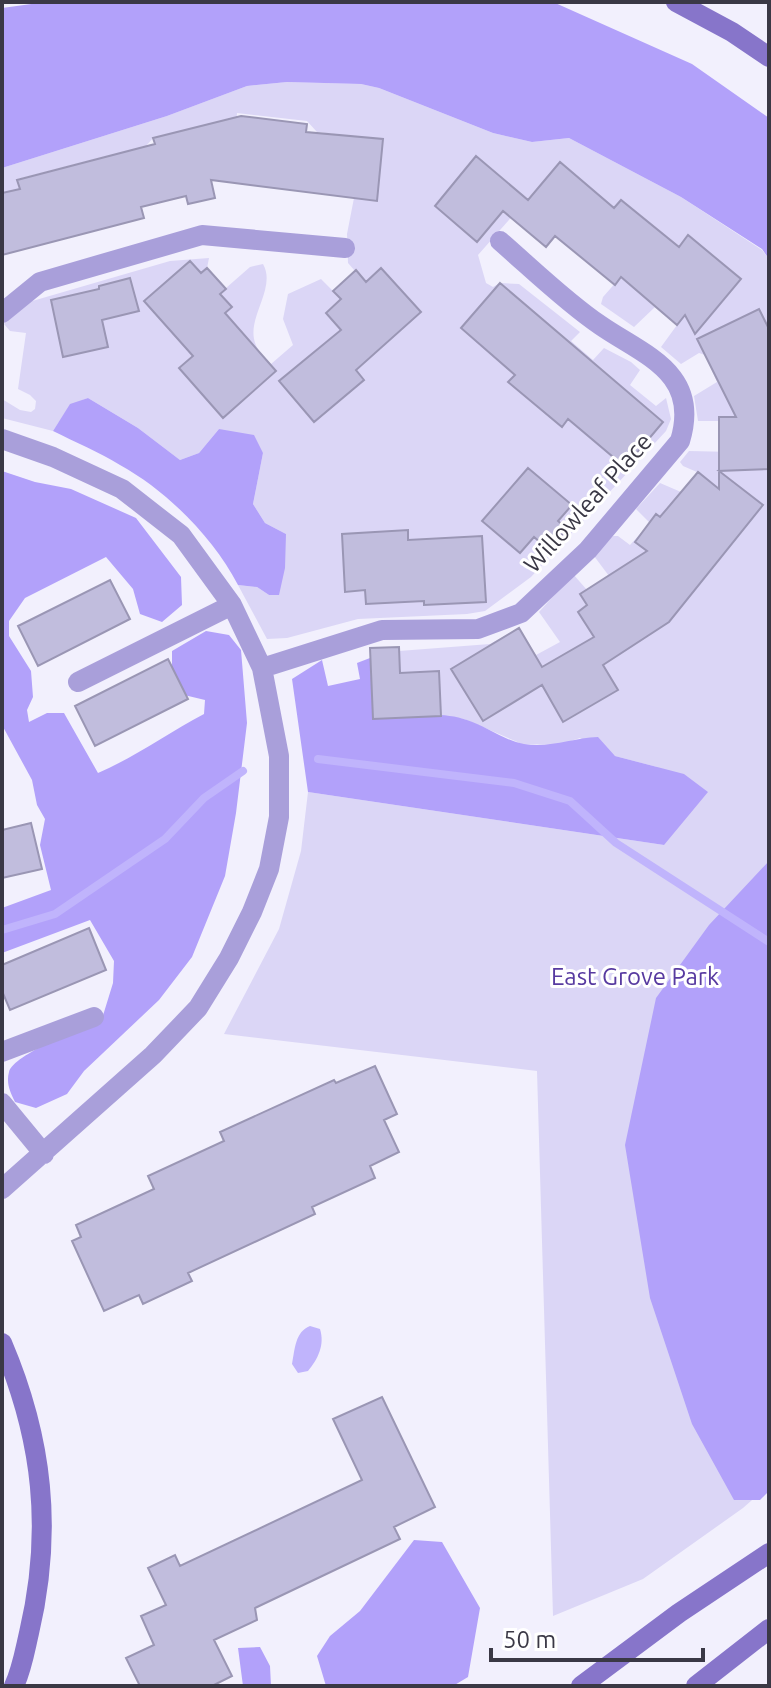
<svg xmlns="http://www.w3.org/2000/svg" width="771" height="1688" font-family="Ubuntu,sans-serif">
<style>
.green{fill:#dbd6f6}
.forest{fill:#b2a1fa}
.water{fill:#c0b4fc}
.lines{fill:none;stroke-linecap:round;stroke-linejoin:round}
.stream{stroke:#c0b4fc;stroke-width:8}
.building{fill:#c1bddd;stroke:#9a96b4;stroke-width:2}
.street{stroke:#a99fda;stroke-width:20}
.secondary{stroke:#8775ca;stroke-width:20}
.labels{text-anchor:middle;stroke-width:6;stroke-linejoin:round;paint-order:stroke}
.street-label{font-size:24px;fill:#3a3845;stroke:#fff}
.park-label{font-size:24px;fill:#573aa0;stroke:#fff}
</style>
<rect width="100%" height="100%" fill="#f2f0fd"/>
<!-- green -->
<path class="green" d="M 287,82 L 361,84 L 379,88 L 493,133 L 532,142 L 569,138 L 681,197 L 762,250 L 769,259 L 769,1485 L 743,1508 L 643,1579 L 553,1616 L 537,1071 L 224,1034 L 279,929 L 301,851 L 308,792 L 664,845 L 657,767 L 615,756 L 580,738 L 559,745 L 522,744 L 464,719 L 441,716 L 400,673 L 399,651 L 490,644 L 519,628 L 536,655 L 560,642 L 539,612 L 573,574 L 587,590 L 609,576 L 594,556 L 613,536 L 618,536 L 630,545 L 650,523 L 636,509 L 660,483 L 681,492 L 697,472 L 683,466 L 680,462 L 689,451 L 734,452 L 734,448 L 719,448 L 718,421 L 698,421 L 694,396 L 717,382 L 705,355 L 699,353 L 681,364 L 661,347 L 677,325 L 655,307 L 634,327 L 601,304 L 603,297 L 632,264 L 675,244 L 621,200 L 614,208 L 560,162 L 478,255 L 486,283 L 493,287 L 500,283 L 519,284 L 580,332 L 571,341 L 593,360 L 604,348 L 631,362 L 640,370 L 630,385 L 656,406 L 666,398 L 671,419 L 666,431 L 531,577 L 485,611 L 467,614 L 358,619 L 287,638 L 267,639 L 238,585 L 257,587 L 269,595 L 286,534 L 265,523 L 253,504 L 263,453 L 219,429 L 199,453 L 180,460 L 138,428 L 88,398 L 70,405 L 53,431 L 2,418 L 2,399 L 20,410 L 31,412 L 35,409 L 36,401 L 30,395 L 18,389 L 26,333 L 10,331 L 4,324 L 22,304 L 170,261 L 209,258 L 207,268 L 226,288 L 250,267 L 263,264 C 278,290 241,322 258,349 C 261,355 267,359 271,364 L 293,345 L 283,319 L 288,294 L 321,279 L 333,291 L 355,271 L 348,263 L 347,234 L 354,198 L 377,200 L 383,140 L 317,132 L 307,121 L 237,113 L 233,175 L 217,122 L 153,138 L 146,146 L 18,179 L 22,197 L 2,193 L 2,168 L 167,116 L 247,86 Z"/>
<!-- forest -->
<path class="forest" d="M 46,2 L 553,2 L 692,64 L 769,118 L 769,259 L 762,249 L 681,197 L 569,138 L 532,142 L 493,133 L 379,88 L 361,84 L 287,82 L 247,86 L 167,116 L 2,168 L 2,8 Z
M 88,398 L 138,428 L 180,460 L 199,453 L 219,429 L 254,435 L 263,453 L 253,504 L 265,523 L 286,534 L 285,568 L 279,595 L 269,595 L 257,587 L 238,585 C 213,537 167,491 120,465 C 99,452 75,442 53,431 L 70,404 Z
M 2,471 L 35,482 L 71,489 L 136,518 L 181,577 L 182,605 L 162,622 L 140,614 L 133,589 L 106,557 L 25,598 L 9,621 L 9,636 L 31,671 L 33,697 L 27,710 L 29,722 L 47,713 L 64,713 L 98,773 C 135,757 168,733 204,714 L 205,700 L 180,694 L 172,677 L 172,651 L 206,631 L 229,635 L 241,650 L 247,723 L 236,813 L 225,876 L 192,957 L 159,1000 L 84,1071 L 67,1094 L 36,1108 L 15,1102 C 10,1092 6,1083 9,1072 C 14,1054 82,1028 101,1022 L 113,983 L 114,961 L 90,920 L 2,953 L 2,908 L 51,890 L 40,845 L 45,819 L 37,805 L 32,780 L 2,725 Z
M 370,658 L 373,719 C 402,717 439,710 467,720 C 486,726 505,741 524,744 C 551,748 572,738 598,737 L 615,756 L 684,774 L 708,792 L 664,845 L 308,792 L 292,679 L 322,660 L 328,686 L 360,679 L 357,663 Z
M 769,861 L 769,1491 L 760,1500 L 734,1500 L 692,1424 L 650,1298 L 625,1145 L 656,998 L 709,925 Z
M 414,1540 L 442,1542 L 480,1608 L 468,1677 L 453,1686 L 326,1686 L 317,1656 L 330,1636 L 360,1611 Z
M 260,1647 L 270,1666 L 271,1686 L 243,1686 L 238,1648 Z"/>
<!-- water -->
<path class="water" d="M 310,1326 L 320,1329 C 325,1345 318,1359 308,1371 L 298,1373 L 292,1364 C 295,1349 295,1332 310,1326 Z"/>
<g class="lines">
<!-- stream -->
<path class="stream" d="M 318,759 L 514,783 L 570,801 L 616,843 L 769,942
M 2,930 L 55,914 L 165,839 L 204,798 L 243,771"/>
</g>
<!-- building -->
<path class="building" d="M 241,116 L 307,124 L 306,132 L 383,139 L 377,201 L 211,180 L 215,198 L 188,204 L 186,196 L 141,207 L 144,218 L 2,255 L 2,193 L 20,189 L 17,180 L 155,144 L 153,138 Z
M 476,156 L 528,200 L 560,162 L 614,208 L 621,200 L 679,247 L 688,235 L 741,279 L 695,334 L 685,315 L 677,325 L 621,277 L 615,285 L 555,236 L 546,247 L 503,211 L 477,242 L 435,206 Z
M 190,261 L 201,273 L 207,268 L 226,289 L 220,294 L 232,307 L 225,313 L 276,371 L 223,418 L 179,368 L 193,356 L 144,301 Z
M 381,268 L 421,312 L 356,370 L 364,380 L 314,422 L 279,381 L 341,330 L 326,313 L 341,299 L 333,291 L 356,270 L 366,282 Z
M 130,278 L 139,311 L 102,320 L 108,347 L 63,357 L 51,300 L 99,289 L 99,286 Z
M 500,283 L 663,422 L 625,467 L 568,419 L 562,427 L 508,382 L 515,375 L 461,328 Z
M 759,309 L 769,329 L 769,469 L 719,471 L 763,505 L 669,622 L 603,665 L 618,690 L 563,722 L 542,685 L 483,721 L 451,669 L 519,628 L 542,667 L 594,637 L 578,612 L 587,605 L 580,594 L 647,551 L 635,542 L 656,514 L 660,517 L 698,472 L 719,489 L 719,417 L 736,417 L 697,339 Z
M 528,468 L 572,505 L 558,521 L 567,529 L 549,550 L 534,537 L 520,553 L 482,521 Z
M 408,530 L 408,540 L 482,536 L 486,602 L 424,605 L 424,601 L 366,604 L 365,590 L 345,592 L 342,534 Z
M 110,580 L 130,619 L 38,666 L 18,626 Z
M 399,647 L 400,673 L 439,671 L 441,716 L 373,719 L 370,648 Z
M 168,659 L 188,699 L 95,746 L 75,706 Z
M 31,823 L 42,869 L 2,878 L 2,830 Z
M 89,928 L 106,970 L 10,1010 L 2,991 L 2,965 Z
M 375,1066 L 397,1114 L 384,1120 L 399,1152 L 370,1166 L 375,1178 L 312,1207 L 315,1214 L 188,1273 L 192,1281 L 143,1304 L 139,1295 L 104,1311 L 72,1241 L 81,1237 L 76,1225 L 154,1189 L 148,1176 L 224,1141 L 220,1132 L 334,1080 L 336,1083 Z
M 382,1397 L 435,1507 L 394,1527 L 400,1539 L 255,1608 L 257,1620 L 214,1640 L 232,1676 L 212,1686 L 140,1686 L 126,1658 L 154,1645 L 141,1616 L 166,1605 L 148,1568 L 175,1555 L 180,1566 L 362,1480 L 333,1419 Z"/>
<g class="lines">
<!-- street -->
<path class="street" d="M 2,313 L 40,282 L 202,235 L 345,248
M 2,439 L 53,457 L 122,489 L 181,535 L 232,605 L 262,668 L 279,756 L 279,817 L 269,869 L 252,912 L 229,958 L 198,1008 L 153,1055 L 2,1189
M 262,668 L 382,630 L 478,629 L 521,613 L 588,550 L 680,441 C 701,372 643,355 600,325 C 567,303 530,267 500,241
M 78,682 L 232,605
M 2,1052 L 94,1017
M 2,1103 L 44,1154"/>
<!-- secondary -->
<path class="secondary" d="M 676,2 L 732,32 L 769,57
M 2,1343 C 43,1439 53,1531 29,1633 C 25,1650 22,1669 14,1686
M 581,1686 L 679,1613 L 769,1553
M 696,1686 L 769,1629"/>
</g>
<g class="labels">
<!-- street labels -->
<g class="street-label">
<text transform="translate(588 503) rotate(-48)" y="8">Willowleaf Place</text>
</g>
<!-- park labels -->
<g class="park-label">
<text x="635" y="985">East Grove Park</text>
</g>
</g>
<!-- border -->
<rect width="771" height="1688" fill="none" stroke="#3a3845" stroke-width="8"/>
<!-- scale -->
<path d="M491 1648v12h212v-12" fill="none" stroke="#3a3845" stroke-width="4"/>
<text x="503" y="1648" font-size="24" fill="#3a3845" stroke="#ffffff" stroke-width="6" paint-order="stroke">50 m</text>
</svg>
